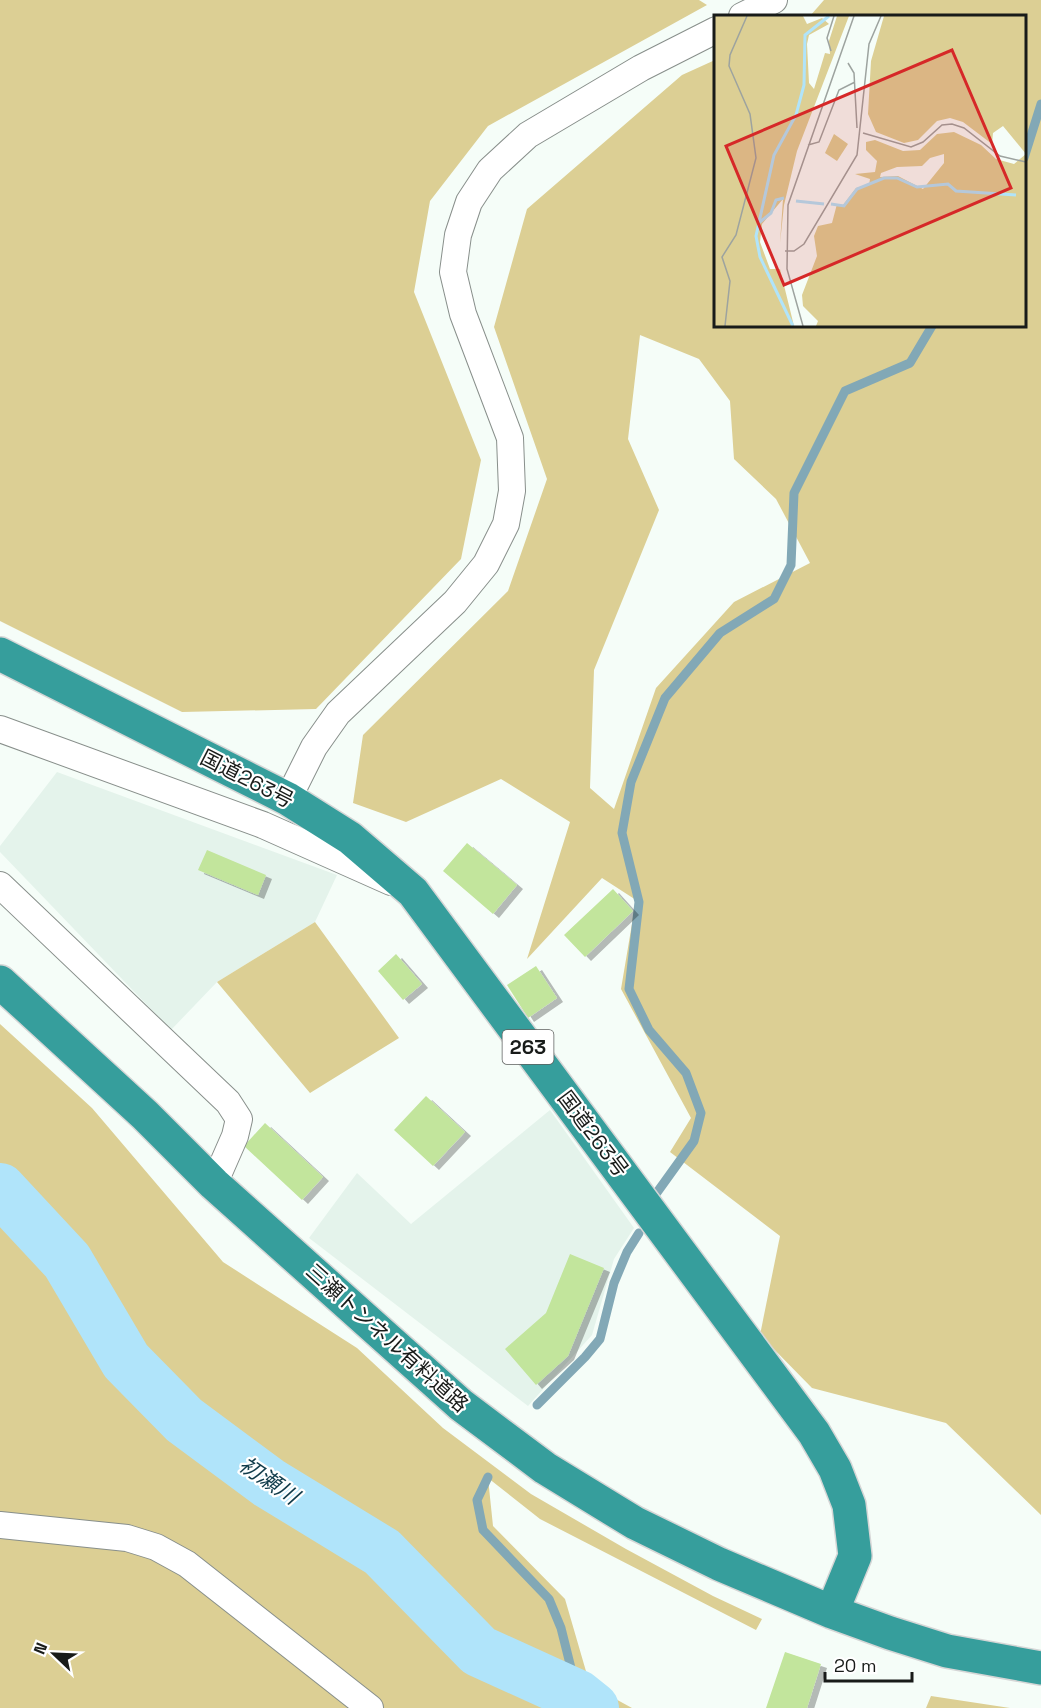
<svg xmlns="http://www.w3.org/2000/svg" width="1041" height="1708" font-family="'Space Grotesk','Noto Sans JP',sans-serif">
<style>
.built{fill:#e4f3eb}
.green{fill:#dccf94;fill-rule:evenodd}
.lines{fill:none;stroke-linecap:round;stroke-linejoin:round}
.stream{stroke:#82a8b6;stroke-width:9}
.river{stroke:#b0e4fa;stroke-width:52}
.building{fill:#c2e59c;filter:url(#shadow)}
.street-casing{stroke:#888f8b;stroke-width:28}
.highway-casing{stroke:#d5d6d6;stroke-width:36}
.street{stroke:#fff;stroke-width:26}
.highway{stroke:#369e9c;stroke-width:33}
.labels{text-anchor:middle;stroke-width:4.5;stroke-linejoin:round;paint-order:stroke}
.shield{fill:#fff;stroke:#5d5f5e;stroke-width:1.5}
.shield-label{font-size:20px;font-weight:bold;fill:#181b19}
.street-label{font-size:21px;fill:#181b19;stroke:#fff}
.water-label{font-size:22px;font-style:italic;fill:#113c4b;stroke:#fff}
.inset-river{fill:none;stroke:#b0e4fa;stroke-width:3}
.inset-road{fill:none;stroke:#9da39f;stroke-width:1.5}
.view{fill:#d62828;fill-opacity:0.15;stroke:#d62828;stroke-width:3}
.inset-edge{fill:none;stroke:#181b19;stroke-width:3}
</style>
<defs>
<filter id="shadow"><feDropShadow dx="6" dy="4" stdDeviation="0" flood-color="#0004"/></filter>
</defs>
<rect width="100%" height="100%" fill="#f5fdf8"/>
<!-- built -->
<path class="built" d="M 57,772 L 337,875 L 315,922 L 217,982 L 171,1030 L 0,852 L 0,846 Z
M 550,1110 L 634,1228 L 614,1259 L 592,1335 L 528,1406 L 309,1238 L 357,1173 L 411,1224 Z"/>
<!-- green -->
<path class="green" d="M 0,0 L 699,0 L 707,5 L 488,126 L 430,201 L 414,292 L 481,460 L 461,559 L 316,709 L 182,712 L 0,621 Z
M 824,0 L 1041,0 L 1041,1515 L 946,1423 L 812,1388 L 760,1335 L 780,1236 L 670,1152 L 691,1118 L 621,989 L 636,900 L 602,878 L 527,959 L 570,822 L 501,779 L 406,822 L 353,803 L 363,735 L 508,591 L 547,479 L 494,327 L 527,209 L 682,75 L 715,60 L 716,326 L 1024,326 L 1024,16 L 810,16 ZM 640,335 L 699,359 L 730,401 L 734,459 L 776,499 L 810,563 L 734,602 L 656,688 L 614,809 L 590,788 L 594,670 L 659,510 L 628,439 Z
M 315,922 L 399,1038 L 310,1093 L 217,982 Z
M 0,1024 L 92,1108 L 223,1262 L 357,1348 L 443,1428 L 531,1494 L 626,1549 L 713,1596 L 762,1619 L 756,1630 L 540,1519 L 488,1478 L 493,1526 L 565,1599 L 590,1685 L 632,1708 L 0,1708 Z
M 931,1696 L 1010,1708 L 926,1708 Z"/>
<g class="lines">
<!-- stream -->
<path class="stream" d="M 1024,158 L 1041,104
M 653,1198 L 694,1141 L 701,1113 L 686,1073 L 649,1030 L 629,989 L 639,902 L 622,833 L 631,782 L 665,698 L 720,633 L 774,599 L 791,565 L 794,493 L 845,391 L 910,363 L 932,326
M 537,1405 L 585,1357 L 600,1339 L 614,1283 L 627,1252 L 639,1233
M 488,1477 L 477,1500 L 483,1530 L 549,1599 L 561,1628 L 578,1696"/>
<!-- river -->
<path class="river" d="M 0,1189 L 67,1261 L 126,1361 L 184,1420 L 269,1483 L 382,1552 L 479,1651 L 578,1696 L 593,1708"/>
</g>
<!-- building -->
<path class="building" d="M 467,843 L 517,885 L 493,914 L 443,871 Z
M 207,850 L 266,875 L 258,895 L 198,870 Z
M 613,889 L 633,911 L 585,957 L 564,935 Z
M 396,954 L 422,984 L 403,1000 L 378,971 Z
M 536,966 L 557,998 L 528,1018 L 507,985 Z
M 426,1096 L 465,1132 L 433,1166 L 394,1130 Z
M 265,1123 L 323,1177 L 302,1200 L 244,1146 Z
M 570,1254 L 604,1268 L 568,1356 L 536,1385 L 505,1349 L 546,1313 Z
M 785,1652 L 821,1664 L 807,1708 L 766,1708 Z"/>
<g class="lines">
<!-- street casing -->
<g class="street-casing">
<path id="street" d="M 742,16 L 774,0
M 0,729 L 263,825 L 391,882
M 288,799 L 314,747 L 338,713 L 455,602 L 486,564 L 506,524 L 512,491 L 510,438 L 463,314 L 453,272 L 458,235 L 469,202 L 490,170 L 528,135 L 641,68 L 716,30
M 0,885 L 228,1102 L 239,1119 L 235,1136 L 214,1184
M 0,1525 L 127,1538 L 156,1547 L 187,1564 L 370,1708"/>
</g>
<!-- highway casing -->
<g class="highway-casing">
<path id="highway" d="M 0,654 L 288,799 L 350,838 L 413,892 L 814,1433 L 835,1469 L 849,1505 L 855,1556 L 832,1612
M 0,982 L 145,1115 L 214,1184 L 461,1405 L 545,1468 L 635,1523 L 719,1564 L 832,1612 L 890,1633 L 947,1651 L 1041,1668"/>
</g>
<!-- street -->
<use href="#street" class="street"/>
<!-- highway -->
<use href="#highway" class="highway"/>
</g>
<g class="labels">
<!-- shield labels -->
<rect class="shield" x="502.5" y="1030" width="51" height="34" rx="4.5"/>
<g class="shield-label">
<text x="528" y="1054">263</text>
</g>
<!-- street labels -->
<g class="street-label">
<text transform="translate(247 779) rotate(27)" y="7">国道263号</text>
<text transform="translate(593 1134) rotate(53)" y="7">国道263号</text>
<text transform="translate(387 1338) rotate(42)" y="7">三瀬トンネル有料道路</text>
</g>
<!-- water labels -->
<g class="water-label">
<text transform="translate(269 1480) rotate(34)" y="8">初瀬川</text>
</g>
</g>
<!-- overview -->
<g transform="translate(714 15)">
<rect width="312" height="312" fill="#f5fdf8"/>
<path d="M 0,1 L 89,1 L 93,9 L 108,3 L 115,9 L 95,20 L 93,29 L 95,68 L 100,74 L 111,38 L 116,39 L 115,26 L 123,1 L 135,1 L 83,136 L 70,190 L 66,228 L 69,184 L 48,209 L 46,227 L 56,254 L 66,254 L 80,311 L 0,311 ZM 170,1 L 312,1 L 312,311 L 102,311 L 104,306 L 89,291 L 88,280 L 103,241 L 100,221 L 104,211 L 118,208 L 123,189 L 129,190 L 142,173 L 155,170 L 156,164 L 141,159 L 161,157 L 163,146 L 152,135 L 152,127 L 161,125 L 189,136 L 206,135 L 223,119 L 240,117 L 267,130 L 282,144 L 300,149 L 312,139 L 289,111 L 279,118 L 278,129 L 249,107 L 236,103 L 223,106 L 204,125 L 190,128 L 162,117 L 154,99 L 157,46 ZM 230,139 L 230,148 L 209,174 L 184,161 L 166,162 L 167,158 L 183,152 L 208,151 L 216,143 ZM 120,119 L 134,129 L 123,146 L 111,138 Z" fill="#dccf94" fill-rule="evenodd"/>
<path class="inset-river" d="M 82,186 L 110,189M 117,189 L 130,191 L 143,174 L 170,163 L 183,163 L 203,172 L 234,169 L 242,176 L 302,180M 46,207 L 57,198 L 62,185 L 70,183M 79,311 L 46,242 L 42,221 L 60,140 L 82,100 L 90,70 L 91,20 L 115,1"/>
<path class="inset-road" d="M 117,36 L 113,23 L 120,1M 134,48 L 140,58 L 143,113M 149,118 L 197,132 L 209,127 L 228,110 L 238,109 L 250,113 L 286,141 L 312,147M 94,130 L 105,127 L 125,75 L 141,67M 71,236 L 80,236 L 90,229 L 143,140 L 155,29 L 167,1M 11,311 L 16,266 L 8,242 L 22,220 L 42,143 L 36,99 L 15,51 L 16,40 L 33,1M 89,311 L 73,254 L 74,190 L 140,1"/>
<path class="view" d="M 238,35 L 297,173 L 70,270 L 12,131 Z"/>
<rect width="312" height="312" class="inset-edge"/>
</g>
<!-- north arrow -->
<g transform="translate(54 1654) rotate(293)" stroke="#ffffff" stroke-width="4.5" paint-order="stroke">
<path d="M0-4.5L10 22L0 15L-10 22Z" fill="#181b19"/>
<text y="-9" font-size="16" font-weight="bold" text-anchor="middle" fill="#181b19">N</text>
</g>
<!-- scale -->
<path d="M825 1672v9h87v-9" fill="none" stroke="#181b19" stroke-width="3"/>
<text x="834" y="1672" font-size="18" fill="#181b19" stroke="#ffffff" stroke-width="4.5" paint-order="stroke">20 m</text>
</svg>
